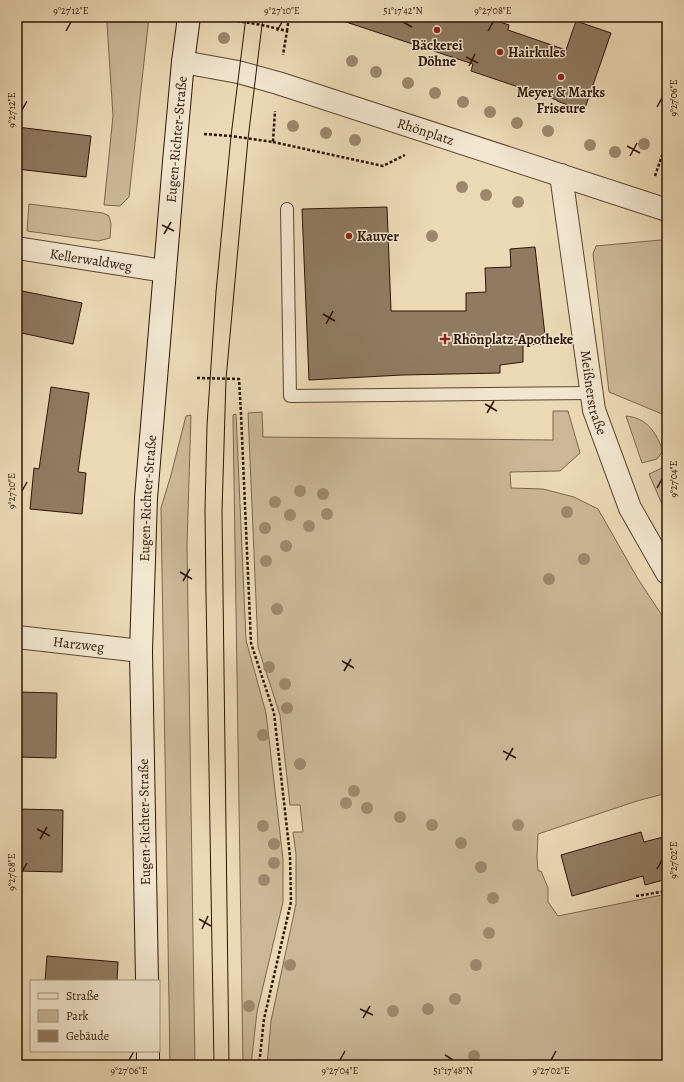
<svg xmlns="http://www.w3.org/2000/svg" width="684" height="1082" font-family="Alegreya,serif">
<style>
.green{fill:#cbb797;stroke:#7c654e}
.building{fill:#907a61;stroke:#2e1305}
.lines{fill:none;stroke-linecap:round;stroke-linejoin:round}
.lane-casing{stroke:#5d4431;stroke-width:14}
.street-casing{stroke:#5d4431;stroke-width:24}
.secondary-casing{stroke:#2e1305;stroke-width:24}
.path{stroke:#2e1305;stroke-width:2.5;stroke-dasharray:3 2;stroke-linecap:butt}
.lane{stroke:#f2e6cf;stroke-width:12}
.street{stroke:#f2e6cf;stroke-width:22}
.secondary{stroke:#f2e6cf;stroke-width:22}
.tram{stroke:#2e1305;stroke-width:1}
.tree{fill:#9d876c}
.ticks{fill:none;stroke:#2e1305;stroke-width:1.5}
.poi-dot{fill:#8f2418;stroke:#f2e6cf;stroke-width:1.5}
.labels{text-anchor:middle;stroke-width:3;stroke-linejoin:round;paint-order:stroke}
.poi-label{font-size:14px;font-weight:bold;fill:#2e1305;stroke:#f2e6cf;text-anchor:start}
.street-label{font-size:14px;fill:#2e1305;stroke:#f2e6cf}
.neatline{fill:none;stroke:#2e1305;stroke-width:1.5}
.ticks-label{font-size:10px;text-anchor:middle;fill:#2e1305}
</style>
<rect width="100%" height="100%" fill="#ebd9b5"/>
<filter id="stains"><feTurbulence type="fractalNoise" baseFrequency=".005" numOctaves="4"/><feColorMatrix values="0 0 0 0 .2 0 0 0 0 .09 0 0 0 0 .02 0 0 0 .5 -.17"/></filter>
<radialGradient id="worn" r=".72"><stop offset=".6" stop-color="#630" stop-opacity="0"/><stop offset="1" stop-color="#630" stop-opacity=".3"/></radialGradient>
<!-- green -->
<path class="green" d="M 108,17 L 149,17 L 129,197 L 120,206 L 104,205 L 113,116 L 107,23 Z
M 29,204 L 103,213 L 109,216 L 111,224 L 110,238 L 98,241 L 27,231 Z
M 661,240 L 667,242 L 667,416 L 609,392 L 593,254 L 596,246 Z
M 553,411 L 568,411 L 580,453 L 560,471 L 510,472 L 511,488 L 543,489 L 574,497 L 598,509 L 638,579 L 667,623 L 667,793 L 637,801 L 538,834 L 537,858 L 538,871 L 541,871 L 548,888 L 548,902 L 558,916 L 667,894 L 667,1065 L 267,1065 L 271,1021 L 296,904 L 296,854 L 293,832 L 303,832 L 300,805 L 290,805 L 280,715 L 258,647 L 248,413 L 262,412 L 263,437 L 553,440 Z
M 236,414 L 246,640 L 266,713 L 283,859 L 283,902 L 257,1012 L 251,1065 L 243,1065 L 233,415 Z
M 191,415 L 187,545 L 195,1065 L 170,1065 L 161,508 L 171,475 L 186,416 Z
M 626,416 C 647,418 656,432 663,451 L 657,459 L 642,463 Z
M 667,463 L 667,516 L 649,474 L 662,468 Z"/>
<!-- building -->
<path class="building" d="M 347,17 L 485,17 L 509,25 L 508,30 L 566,50 L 576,21 L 611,33 L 584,111 L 557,101 L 557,100 L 471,71 L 473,64 L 346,22 Z
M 17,127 L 91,136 L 86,177 L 17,169 Z
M 387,207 L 391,311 L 466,311 L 466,293 L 486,292 L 485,268 L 511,267 L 510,249 L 535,247 L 546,344 L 523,345 L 523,362 L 500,365 L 500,373 L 402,375 L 309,380 L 302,209 Z
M 17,290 L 82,303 L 73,344 L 17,332 Z
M 51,387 L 89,393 L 78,472 L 86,473 L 82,514 L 30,509 L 34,468 L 39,469 Z
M 17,692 L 57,693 L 56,758 L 17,757 Z
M 17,809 L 63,810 L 62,872 L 17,871 Z
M 641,832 L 644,842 L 667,836 L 667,879 L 645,885 L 643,876 L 572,896 L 561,855 Z
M 47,956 L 118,962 L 117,981 L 45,981 Z"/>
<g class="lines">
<!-- lane casing -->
<g class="lane-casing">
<path id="lane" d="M 287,209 L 290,396 L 592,393"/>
</g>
<!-- street casing -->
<g class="street-casing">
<g id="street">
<path id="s1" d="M 183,62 L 238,72 L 278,83 L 667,210"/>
<path id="s2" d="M 561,175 L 594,410 L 630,508 L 667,573"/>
<path id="s3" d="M 17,248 L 164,271"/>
<path id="s4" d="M 17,637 L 141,651"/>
</g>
</g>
<!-- secondary casing -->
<g class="secondary-casing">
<g id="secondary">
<path id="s5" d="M 147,981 L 141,651 L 146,498 L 174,162 L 183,62 L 189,17"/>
<path d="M 148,1051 L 148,1065"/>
</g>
</g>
<!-- path -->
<path class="path" d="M 217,18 L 262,25 L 287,31 L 283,55
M 287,31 L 289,17
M 204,134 L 231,136 L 273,142 L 275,111
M 273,142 L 383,166 L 405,155
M 655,176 L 667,141
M 197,378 L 239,379 L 241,414 L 251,643 L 274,713 L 290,856 L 291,902 L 264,1019 L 259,1065
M 636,896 L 667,891"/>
<!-- lane -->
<use href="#lane" class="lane"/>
<!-- street -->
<use href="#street" class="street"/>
<!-- secondary -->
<use href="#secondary" class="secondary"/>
<!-- tram -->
<path class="tram" d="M 214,1065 L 206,594 L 205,510 L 207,425 L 216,292 L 231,136 L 246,17
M 229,1065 L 222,512 L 226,379 L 248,139 L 263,17"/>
</g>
<!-- trees -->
<g class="tree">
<circle cx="224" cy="38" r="6"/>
<circle cx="352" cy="61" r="6"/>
<circle cx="376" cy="72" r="6"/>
<circle cx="408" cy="83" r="6"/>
<circle cx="435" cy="93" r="6"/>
<circle cx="463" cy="102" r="6"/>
<circle cx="490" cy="112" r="6"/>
<circle cx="517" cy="123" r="6"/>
<circle cx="293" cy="126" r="6"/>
<circle cx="548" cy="131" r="6"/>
<circle cx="326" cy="133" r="6"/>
<circle cx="355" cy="140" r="6"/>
<circle cx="644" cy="144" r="6"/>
<circle cx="590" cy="145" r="6"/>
<circle cx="615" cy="152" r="6"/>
<circle cx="462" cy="187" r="6"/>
<circle cx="486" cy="195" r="6"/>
<circle cx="518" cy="202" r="6"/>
<circle cx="432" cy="236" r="6"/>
<circle cx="300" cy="491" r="6"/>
<circle cx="323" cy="494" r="6"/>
<circle cx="275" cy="502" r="6"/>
<circle cx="567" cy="512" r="6"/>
<circle cx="327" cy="514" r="6"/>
<circle cx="290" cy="515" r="6"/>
<circle cx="309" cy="526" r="6"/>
<circle cx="265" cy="528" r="6"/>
<circle cx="286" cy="546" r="6"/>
<circle cx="584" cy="559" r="6"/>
<circle cx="266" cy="561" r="6"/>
<circle cx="549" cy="579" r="6"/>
<circle cx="277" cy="609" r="6"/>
<circle cx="269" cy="667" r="6"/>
<circle cx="285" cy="684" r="6"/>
<circle cx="287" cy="708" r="6"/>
<circle cx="263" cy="735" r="6"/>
<circle cx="300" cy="764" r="6"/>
<circle cx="354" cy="791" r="6"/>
<circle cx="346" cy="803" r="6"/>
<circle cx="367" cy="808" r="6"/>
<circle cx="400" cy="817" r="6"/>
<circle cx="432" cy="825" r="6"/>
<circle cx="518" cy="825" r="6"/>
<circle cx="263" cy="826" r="6"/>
<circle cx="461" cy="843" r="6"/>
<circle cx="274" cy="844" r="6"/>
<circle cx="274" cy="863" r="6"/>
<circle cx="481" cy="867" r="6"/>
<circle cx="264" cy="880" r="6"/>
<circle cx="493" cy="898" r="6"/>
<circle cx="489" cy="933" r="6"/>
<circle cx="290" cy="965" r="6"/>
<circle cx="476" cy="965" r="6"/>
<circle cx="455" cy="999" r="6"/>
<circle cx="249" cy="1006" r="6"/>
<circle cx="428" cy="1009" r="6"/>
<circle cx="393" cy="1011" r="6"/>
<circle cx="474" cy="1056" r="6"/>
</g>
<!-- ticks -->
<path class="ticks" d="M 403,22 L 412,27M 66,31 L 71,22M 277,31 L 282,22M 488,31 L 493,22M 466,57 L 478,63M 469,66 L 475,54M 657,107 L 662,98M 22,110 L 27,101M 627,146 L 640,153M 630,156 L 637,143M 162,225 L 174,231M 164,234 L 171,222M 323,314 L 335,321M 326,324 L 333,311M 485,404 L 497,411M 487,413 L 494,401M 657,488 L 662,479M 22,491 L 27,482M 180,572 L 192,579M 183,581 L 190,569M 342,661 L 354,668M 344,671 L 351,659M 503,751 L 516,758M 506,760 L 513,748M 37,829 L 50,836M 40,839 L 47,827M 657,869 L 662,860M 22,872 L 27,863M 199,919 L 211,926M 202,929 L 208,916M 360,1009 L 373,1015M 363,1018 L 370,1006M 445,1055 L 453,1060M 129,1060 L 134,1051M 340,1060 L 345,1051M 551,1060 L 556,1051"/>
<!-- markers -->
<g class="poi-dot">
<circle cx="437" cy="30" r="4"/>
<circle cx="500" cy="52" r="4"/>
<circle cx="561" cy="77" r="4"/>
<circle cx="349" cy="236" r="4"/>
<path d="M443 333h4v4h4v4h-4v4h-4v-4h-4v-4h4z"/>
</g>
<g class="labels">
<!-- poi labels -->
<g class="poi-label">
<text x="437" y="50" text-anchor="middle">Bäckerei<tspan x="437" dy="16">Döhne</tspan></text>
<text x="508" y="57">Hairkules</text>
<text x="561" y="97" text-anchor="middle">Meyer &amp; Marks<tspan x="561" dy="16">Friseure</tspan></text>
<text x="357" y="241">Kauver</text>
<text x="453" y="344">Rhönplatz-Apotheke</text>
</g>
<!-- street labels -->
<g class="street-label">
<text dy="5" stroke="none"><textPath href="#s1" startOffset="253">Rhönplatz</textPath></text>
<text dy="5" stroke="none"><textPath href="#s5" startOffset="843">Eugen-Richter-Straße</textPath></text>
<text dy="5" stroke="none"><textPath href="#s3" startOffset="75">Kellerwaldweg</textPath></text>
<text dy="5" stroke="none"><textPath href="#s2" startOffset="220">Meißnerstraße</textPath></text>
<text dy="5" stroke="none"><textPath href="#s5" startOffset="483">Eugen-Richter-Straße</textPath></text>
<text dy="5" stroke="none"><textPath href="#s4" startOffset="62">Harzweg</textPath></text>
<text transform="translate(144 822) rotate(-91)" y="5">Eugen-Richter-Straße</text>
</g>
</g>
<!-- margin -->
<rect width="684" height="1082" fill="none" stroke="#ebd9b5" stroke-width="44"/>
<!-- legend -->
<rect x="30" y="980" width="130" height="72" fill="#f2e6cf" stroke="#a4927e"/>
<rect x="38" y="993" width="20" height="6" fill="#f2e6cf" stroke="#a4927e"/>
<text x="66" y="1000" font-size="12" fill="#2e1305">Straße</text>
<rect x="38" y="1010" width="20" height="12" fill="#cbb797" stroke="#a4927e"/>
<text x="66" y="1020" font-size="12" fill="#2e1305">Park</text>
<rect x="38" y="1030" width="20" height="12" fill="#907a61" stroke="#a4927e"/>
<text x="66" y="1040" font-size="12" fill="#2e1305">Gebäude</text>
<rect x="22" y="22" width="640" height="1038" class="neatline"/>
<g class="ticks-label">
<text x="71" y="14">9°27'12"E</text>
<text x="282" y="14">9°27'10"E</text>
<text x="403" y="14">51°17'42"N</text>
<text x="493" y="14">9°27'08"E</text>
<text transform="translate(673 98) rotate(-90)" y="4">9°27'06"E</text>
<text transform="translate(11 110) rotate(-90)" y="4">9°27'12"E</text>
<text transform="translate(673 479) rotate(-90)" y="4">9°27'04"E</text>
<text transform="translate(11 491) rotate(-90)" y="4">9°27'10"E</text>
<text transform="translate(673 860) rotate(-90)" y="4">9°27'02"E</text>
<text transform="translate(11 872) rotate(-90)" y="4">9°27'08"E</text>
<text x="129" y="1074">9°27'06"E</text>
<text x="340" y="1074">9°27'04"E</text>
<text x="453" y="1074">51°17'48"N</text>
<text x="551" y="1074">9°27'02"E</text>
</g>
<rect width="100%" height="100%" filter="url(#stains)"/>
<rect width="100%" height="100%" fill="url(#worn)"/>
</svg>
